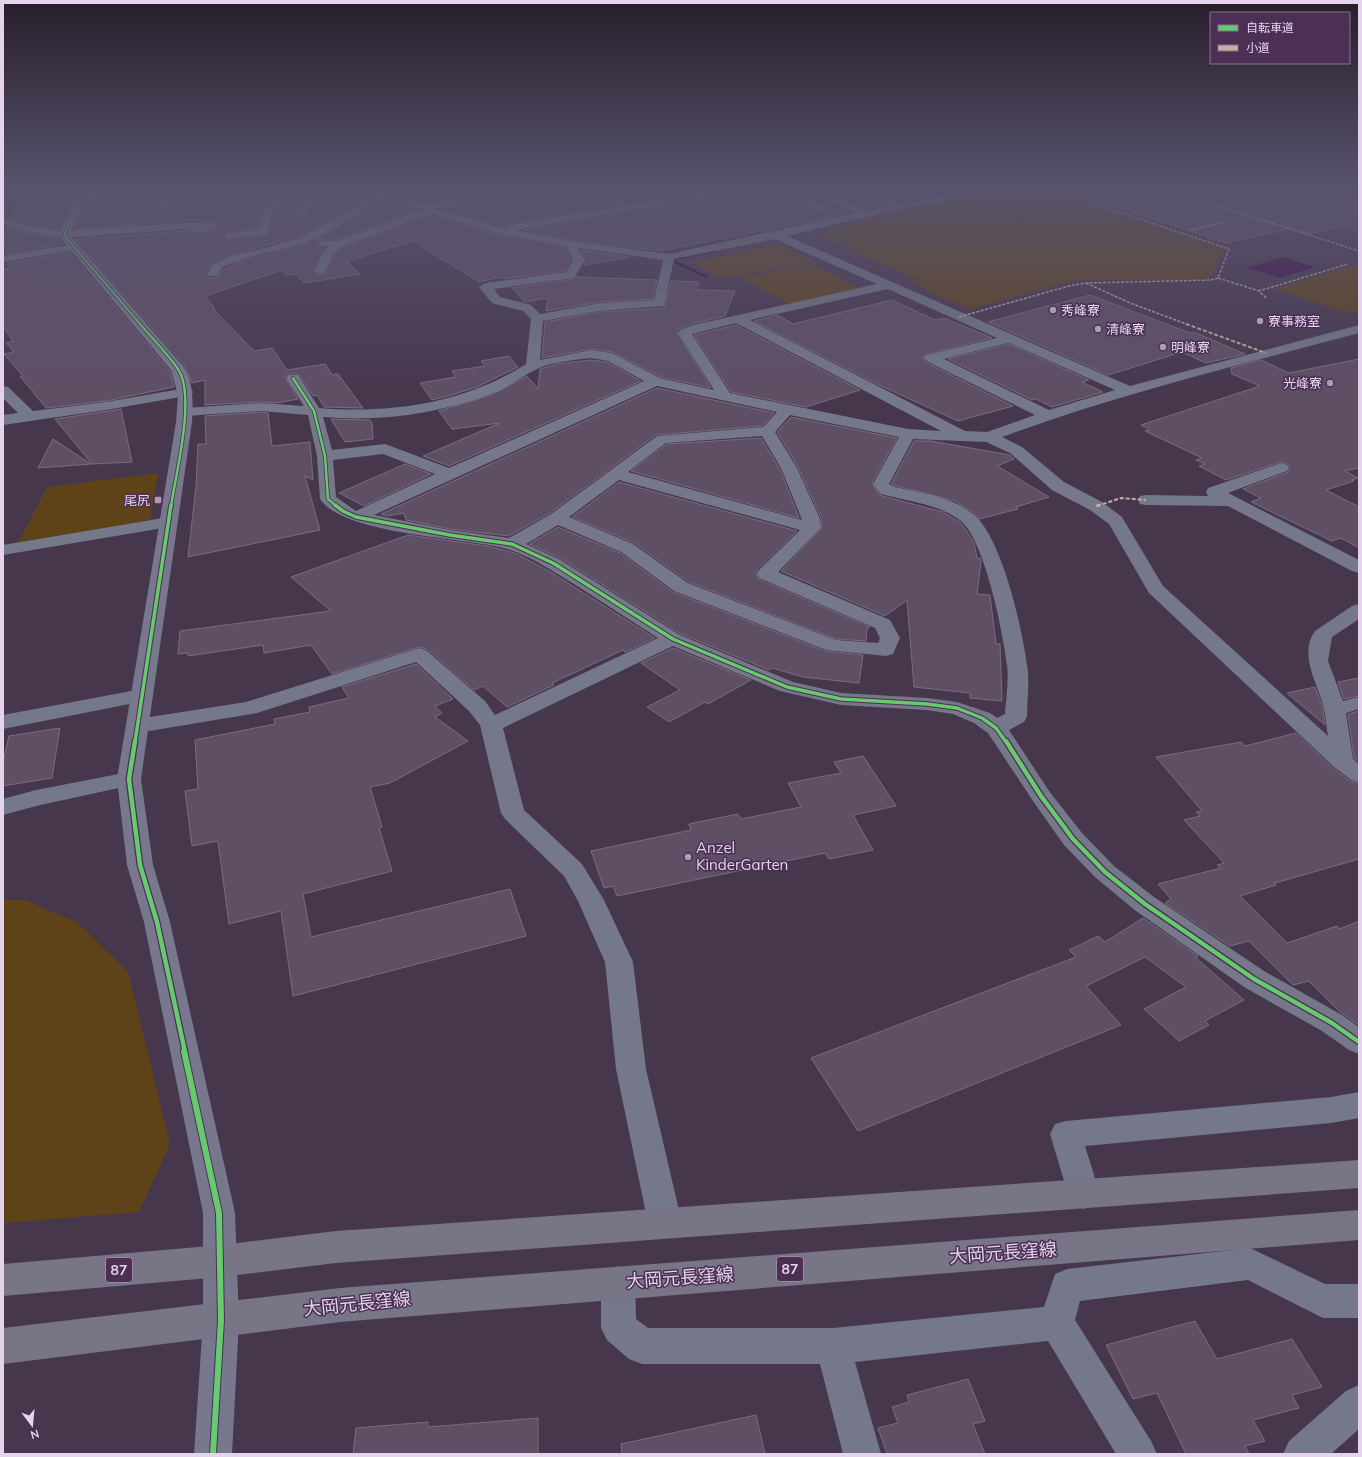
<svg xmlns="http://www.w3.org/2000/svg" width="1362" height="1457" font-family="Mulish,'Noto Sans JP',sans-serif">
<style>
.green{fill:#5f4318}
.water{fill:#3a0948}
.lines{fill:none;stroke-linecap:round;stroke-linejoin:round}
.stream{fill:#3a0948;fill-rule:evenodd}
.building{fill:#5f4f65;stroke:#7a6c7f}
.street{fill:#747889;fill-rule:evenodd}
.secondary{fill:#77788d;fill-rule:evenodd}
.primary{fill:#787586;fill-rule:evenodd}
.quiet-far2{stroke:#c7aca2;stroke-width:1.5;stroke-dasharray:3 1.5;stroke-linecap:butt}
.quiet-far1{stroke:#c7aca2;stroke-width:2;stroke-dasharray:4 2;stroke-linecap:butt}
.quiet{stroke:#c7aca2;stroke-width:2.5;stroke-dasharray:5.5 2.5;stroke-linecap:butt}
.cycleway-far4-casing{stroke:#4b2f55;stroke-width:3.5}
.cycleway-far3-casing{stroke:#4b2f55;stroke-width:4}
.cycleway-far2-casing{stroke:#4b2f55;stroke-width:5.5}
.cycleway-far1-casing{stroke:#4b2f55;stroke-width:7}
.cycleway-casing{stroke:#4b2f55;stroke-width:8}
.cycleway-far4{stroke:#67ca6e;stroke-width:2}
.cycleway-far3{stroke:#67ca6e;stroke-width:2.5}
.cycleway-far2{stroke:#67ca6e;stroke-width:3.5}
.cycleway-far1{stroke:#67ca6e;stroke-width:4.5}
.cycleway{stroke:#67ca6e;stroke-width:6}
.poi-dot{fill:#ad9cb3;stroke:#4b2f55;stroke-width:1.5}
.labels{text-anchor:middle;stroke-width:3;stroke-linejoin:round;paint-order:stroke}
.far-poi-label{font-size:13px;fill:#e4d3ea;stroke:#4b2f55;text-anchor:start}
.shield{fill:#4b2f55;stroke:#b6a2bd;stroke-width:1}
.shield-label{font-size:14px;font-weight:bold;fill:#e4d3ea}
.poi-label{font-size:15px;fill:#e4d3ea;stroke:#4b2f55;text-anchor:start}
.near-street-label{font-size:18px;fill:#e4d3ea;stroke:#4b2f55}
</style>
<rect width="100%" height="100%" fill="#47374d"/>
<!-- green -->
<path class="green" d="M 1052,191 L 1224,249 L 1209,279 L 1077,280 L 969,309 L 909,282 L 919,280 L 849,250 L 852,249 L 815,234 C 874,217 936,199 997,194 C 1016,192 1034,192 1052,191 Z
M 777,244 L 816,261 L 723,279 L 692,263 Z
M 812,264 L 861,289 L 789,304 L 742,278 Z
M 1353,265 L 1359,266 L 1359,314 L 1351,312 L 1348,313 L 1274,289 Z
M 158,473 L 150,520 L 18,543 L 47,487 Z
M 3,900 L 25,900 L 78,923 L 128,972 L 170,1144 L 139,1212 L 3,1223 Z"/>
<!-- water -->
<path class="water" d="M 1282,257 L 1315,267 L 1280,278 L 1247,268 Z"/>
<g class="lines">
<!-- stream -->
<path class="stream" d="M 791,186 L 795,186 L 850,210 L 850,222 L 812,230 L 812,228 L 846,221 L 846,212 L 792,188 Z
M 714,250 L 716,252 L 675,260 L 708,276 L 708,277 L 706,278 L 668,260 Z"/>
</g>
<!-- building -->
<path class="building" d="M 38,186 L 80,186 L 59,229 L 28,225 L 11,218 L 17,199 L 25,195 L 28,190 L 37,189 Z
M 93,186 L 126,186 L 120,190 L 91,191 Z
M 256,186 L 281,186 L 263,209 L 257,228 L 226,233 L 222,236 L 225,239 L 268,235 L 275,212 L 295,186 L 313,186 L 296,210 L 298,214 L 307,214 L 326,186 L 347,186 L 369,195 L 355,206 L 298,237 L 229,255 L 210,265 L 207,272 L 210,278 L 218,278 L 221,271 L 235,263 L 299,246 L 317,239 L 346,224 L 381,200 L 416,210 L 337,240 L 319,240 L 317,244 L 325,248 L 321,252 L 314,269 L 316,274 L 326,274 L 334,256 L 343,248 L 432,216 L 495,234 L 565,247 L 571,260 L 565,271 L 503,279 L 501,277 L 479,282 L 413,241 L 347,261 L 360,274 L 304,283 L 296,274 L 286,275 L 282,270 L 205,296 L 215,309 L 213,309 L 254,351 L 272,348 L 287,370 L 325,364 L 332,375 L 338,374 L 363,408 L 324,407 L 317,395 L 313,396 L 298,374 L 288,374 L 285,377 L 298,399 L 276,403 L 261,402 L 205,405 L 205,380 L 192,383 L 184,365 L 75,239 L 187,231 L 203,232 L 216,229 L 219,225 L 213,222 L 193,220 L 74,229 L 87,200 L 122,198 L 143,188 L 183,188 L 159,201 L 159,207 L 168,208 L 189,197 L 244,196 L 249,195 Z
M 372,186 L 520,186 L 423,202 Z
M 554,186 L 726,186 L 511,224 L 505,227 L 443,208 L 548,191 L 552,190 Z
M 765,186 L 818,211 L 823,212 L 828,209 L 828,207 L 787,186 L 808,186 L 803,190 L 804,193 L 850,213 L 661,251 L 571,240 L 524,230 L 759,190 Z
M 837,186 L 924,186 L 925,197 L 866,209 L 824,191 Z
M 1070,186 L 1359,186 L 1359,231 L 1342,226 L 1310,234 L 1293,228 L 1226,243 L 1069,191 Z
M 8,227 L 26,233 L 59,239 L 64,244 L 8,254 L 3,243 Z
M 581,250 L 630,257 L 584,265 L 586,259 Z
M 70,252 L 170,371 L 174,387 L 106,401 L 46,408 L 20,376 L 23,376 L 4,354 L 14,352 L 6,343 L 13,341 L 3,327 L 3,269 L 9,268 L 7,263 Z
M 577,277 L 657,280 L 653,299 L 600,302 L 546,311 L 548,298 L 525,302 L 512,288 L 574,279 Z
M 671,281 L 699,282 L 696,290 L 735,291 L 725,316 L 692,324 L 679,329 L 677,332 L 711,388 L 661,377 L 612,352 L 591,349 L 542,358 L 545,322 L 600,312 L 664,308 Z
M 1090,295 L 1190,333 L 1194,332 L 1245,354 L 1206,363 L 1182,352 L 1108,375 L 988,322 Z
M 892,300 L 935,320 L 944,318 L 992,338 L 926,354 L 923,359 L 925,362 L 1013,406 L 958,421 L 879,385 L 754,321 L 778,315 L 793,324 Z
M 736,325 L 860,390 L 806,407 L 731,392 L 694,335 Z
M 1009,344 L 1089,380 L 1082,382 L 1103,392 L 1052,407 L 1036,399 L 1032,400 L 948,359 Z
M 509,356 L 518,367 L 477,387 L 452,395 L 432,400 L 420,383 L 456,377 L 452,371 L 485,366 L 481,361 Z
M 1359,359 L 1359,468 L 1345,471 L 1358,478 L 1352,480 L 1354,481 L 1326,490 L 1359,507 L 1359,548 L 1341,538 L 1332,541 L 1251,502 L 1261,498 L 1243,489 L 1288,472 L 1290,467 L 1287,464 L 1281,462 L 1226,480 L 1199,466 L 1205,464 L 1196,460 L 1202,458 L 1145,431 L 1150,430 L 1141,425 L 1260,386 L 1232,374 L 1231,368 L 1261,360 L 1289,373 Z
M 591,360 L 607,362 L 641,381 L 449,466 L 423,456 L 500,423 L 452,429 L 439,411 L 491,395 L 527,376 L 538,389 L 540,369 L 557,364 Z
M 657,388 L 774,413 L 762,426 L 656,435 L 550,513 L 509,536 L 450,529 L 406,520 L 404,513 L 387,516 L 381,514 Z
M 121,409 L 132,462 L 92,464 L 55,419 Z
M 261,412 L 268,413 L 272,446 L 310,442 L 313,480 L 305,476 L 320,530 L 188,557 L 196,486 L 198,444 L 206,444 L 205,416 Z
M 791,417 L 897,438 L 872,483 L 879,495 L 943,512 L 960,522 L 968,533 L 974,543 L 977,558 L 980,558 L 981,561 L 977,594 L 990,595 L 996,644 L 1000,644 L 1002,701 L 970,698 L 970,693 L 914,687 L 907,600 L 885,616 L 781,571 L 822,528 L 821,518 L 798,467 L 777,432 Z
M 331,419 L 370,420 L 372,423 L 373,439 L 345,442 Z
M 761,438 L 780,469 L 799,518 L 631,471 L 667,444 Z
M 53,439 L 91,464 L 38,468 Z
M 914,441 L 931,441 L 1010,455 L 1014,459 L 997,466 L 1049,497 L 1016,507 L 1018,509 L 979,519 L 973,512 L 955,501 L 893,485 L 891,484 Z
M 405,464 L 431,474 L 364,506 L 339,493 Z
M 619,482 L 797,531 L 758,569 L 756,573 L 758,579 L 870,627 L 867,629 L 866,641 L 836,639 L 689,582 L 634,543 L 572,517 Z
M 558,527 L 620,553 L 673,592 L 825,651 L 863,655 L 859,683 L 803,677 L 772,668 L 769,670 L 681,634 L 560,558 L 529,544 Z
M 408,535 L 487,546 L 515,553 L 549,571 L 655,638 L 625,652 L 623,650 L 552,683 L 554,685 L 507,707 L 483,686 L 474,690 L 427,649 L 419,647 L 332,674 L 311,645 L 264,653 L 263,645 L 188,656 L 188,653 L 178,654 L 180,631 L 331,611 L 291,577 Z
M 673,648 L 751,680 L 708,704 L 705,702 L 669,722 L 647,707 L 680,690 L 641,663 Z
M 416,664 L 453,699 L 435,706 L 442,713 L 435,717 L 468,741 L 390,783 L 370,787 L 382,827 L 379,828 L 392,871 L 303,894 L 311,937 L 510,889 L 526,936 L 293,996 L 281,911 L 229,924 L 218,841 L 192,846 L 185,791 L 198,789 L 195,740 L 275,724 L 274,719 L 310,712 L 309,707 L 349,698 L 342,687 Z
M 1359,678 L 1359,696 L 1344,699 L 1338,682 Z
M 1315,687 L 1323,708 L 1325,725 L 1287,693 Z
M 1359,711 L 1359,762 L 1354,758 L 1348,714 Z
M 60,728 L 52,778 L 3,786 L 3,762 L 9,736 Z
M 1296,733 L 1333,768 L 1350,781 L 1359,783 L 1359,859 L 1275,883 L 1276,885 L 1240,896 L 1287,943 L 1337,926 L 1340,929 L 1359,921 L 1359,1025 L 1340,1012 L 1309,981 L 1293,985 L 1249,941 L 1230,946 L 1165,903 L 1171,899 L 1158,884 L 1221,868 L 1217,865 L 1224,863 L 1184,820 L 1200,816 L 1196,812 L 1202,811 L 1156,757 L 1241,742 L 1245,746 Z
M 863,756 L 896,806 L 853,815 L 873,850 L 829,859 L 825,853 L 617,896 L 613,886 L 604,888 L 591,851 L 691,830 L 689,824 L 738,814 L 741,819 L 801,807 L 788,783 L 841,773 L 834,762 Z
M 1143,918 L 1198,956 L 1195,957 L 1244,1000 L 1205,1021 L 1209,1025 L 1179,1041 L 1144,1009 L 1186,987 L 1145,957 L 1086,986 L 1121,1025 L 858,1131 L 811,1058 L 1076,957 L 1069,950 L 1098,936 L 1105,942 Z
M 1195,1321 L 1217,1359 L 1292,1339 L 1322,1387 L 1292,1395 L 1299,1408 L 1253,1420 L 1265,1441 L 1245,1446 L 1249,1454 L 1186,1454 L 1157,1393 L 1133,1399 L 1106,1345 Z
M 968,1379 L 985,1421 L 973,1424 L 985,1454 L 887,1454 L 878,1428 L 898,1423 L 892,1407 L 909,1402 L 907,1395 Z
M 756,1415 L 765,1454 L 622,1454 L 621,1444 Z
M 538,1418 L 538,1454 L 353,1454 L 356,1428 L 428,1422 L 428,1427 Z"/>
<g class="lines">
<!-- street -->
<path class="street" d="M 19,186 L 32,186 L 3,202 L 3,195 Z
M 130,186 L 142,187 L 122,197 L 82,199 L 77,196 L 82,193 L 120,191 Z
M 186,186 L 196,186 L 194,190 L 241,189 L 244,186 L 255,186 L 248,194 L 244,195 L 189,196 L 168,206 L 160,206 L 159,204 L 160,202 L 183,191 Z
M 283,186 L 294,186 L 274,211 L 267,234 L 226,238 L 224,236 L 226,234 L 258,229 L 264,210 Z
M 315,186 L 325,186 L 306,213 L 298,213 L 297,211 Z
M 348,186 L 365,186 L 423,204 L 532,186 L 553,186 L 552,189 L 548,190 L 436,208 L 506,229 L 507,226 L 511,225 L 738,186 L 764,186 L 759,189 L 516,230 L 571,241 L 669,254 L 855,213 L 805,192 L 804,190 L 812,186 L 836,186 L 820,191 L 866,211 L 990,186 L 1014,186 L 1009,189 L 905,208 L 787,236 L 1130,386 L 1359,325 L 1359,333 C 1239,365 1118,394 1002,437 L 1022,447 L 1064,482 L 1102,502 L 1122,517 L 1163,586 L 1328,736 C 1326,727 1326,717 1324,708 C 1318,684 1298,655 1315,631 L 1352,606 L 1359,604 L 1359,619 L 1332,637 L 1328,661 L 1343,701 L 1359,697 L 1359,709 L 1346,713 L 1353,759 L 1359,764 L 1359,782 L 1351,780 L 1334,767 L 1149,593 L 1109,524 L 1090,510 L 1052,490 L 1010,453 L 986,442 L 913,439 L 889,484 L 892,486 C 917,493 951,496 972,513 C 1002,536 1022,628 1027,665 C 1030,682 1027,700 1027,717 L 1024,722 L 1009,730 L 1049,791 L 1082,833 L 1114,866 L 1154,897 L 1264,971 L 1342,1015 L 1359,1027 L 1359,1054 L 1349,1050 L 1322,1031 L 1244,987 L 1136,911 L 1096,878 L 1064,845 L 1033,801 L 988,733 L 974,723 L 953,714 L 927,710 L 841,705 L 780,691 L 673,646 L 503,728 L 524,810 L 582,864 L 604,900 L 633,962 L 646,1069 L 682,1223 L 677,1234 L 665,1238 L 653,1234 L 648,1223 L 616,1069 L 605,962 L 578,901 L 564,876 L 505,819 L 501,813 L 480,725 L 469,711 L 416,662 L 257,713 L 137,733 L 129,731 L 126,726 L 129,721 L 137,719 L 246,702 L 419,648 L 426,650 L 485,701 L 495,715 L 658,638 C 630,620 602,602 574,584 C 554,572 529,555 507,549 C 464,537 344,535 320,499 L 317,456 L 308,415 L 261,411 L 185,416 L 180,415 L 178,412 L 180,409 L 185,408 L 261,403 L 304,406 L 286,378 L 288,375 L 298,375 L 319,408 C 390,414 465,403 526,364 L 531,319 L 523,311 L 492,303 L 479,287 L 485,283 L 566,272 L 573,260 L 566,246 L 495,233 L 432,214 L 342,247 L 333,255 L 325,273 L 317,273 L 315,270 L 322,253 L 328,247 L 320,245 L 318,243 L 320,241 L 337,241 L 421,210 L 381,198 C 359,215 333,231 307,242 C 291,249 228,259 220,270 C 219,272 219,274 218,276 L 210,276 L 208,273 L 211,266 L 230,256 L 268,247 L 299,238 L 356,207 L 372,195 ZM 775,239 L 877,284 L 693,325 L 680,330 L 678,333 L 714,390 L 660,378 L 612,353 L 591,350 L 540,360 L 543,321 L 600,311 L 664,306 L 674,259 ZM 578,248 L 663,260 L 654,300 L 600,303 L 540,314 L 531,305 L 500,297 L 494,289 L 574,278 L 585,260 ZM 888,289 L 997,338 L 926,355 L 924,358 L 926,361 L 1035,415 L 987,432 L 965,431 L 750,320 ZM 736,323 L 941,431 L 908,429 L 730,393 L 692,334 ZM 1008,343 L 1009,343 L 1115,390 L 1049,410 L 944,359 ZM 591,358 L 608,361 L 644,381 L 449,468 L 385,444 L 332,450 L 323,417 C 380,422 438,414 491,394 C 509,387 521,377 537,369 C 552,362 574,360 591,358 ZM 657,386 L 777,412 L 763,427 L 657,436 L 551,514 L 509,538 L 450,530 L 374,515 ZM 790,415 L 899,437 L 873,484 L 880,494 C 904,500 942,505 961,521 C 985,542 1003,632 1007,665 C 1009,681 1006,698 1005,714 L 997,718 L 990,713 L 957,702 L 927,698 L 841,693 L 793,682 L 680,635 L 559,559 L 526,544 L 558,525 L 621,552 L 674,591 L 826,650 L 886,656 L 893,654 L 900,638 L 890,620 L 778,572 L 821,528 L 820,519 L 797,468 L 775,432 ZM 762,436 L 781,468 L 802,520 L 628,472 L 666,443 ZM 383,454 L 435,474 L 356,511 L 336,497 L 333,460 ZM 619,480 L 800,530 L 759,570 L 757,574 L 759,578 L 875,628 L 880,638 L 878,643 L 836,640 L 688,583 L 633,544 L 569,517 Z
M 769,186 L 783,186 L 827,208 L 822,211 L 818,210 Z
M 3,217 L 28,226 L 62,231 L 193,222 C 200,224 213,220 218,226 C 213,232 194,232 187,229 L 64,238 L 26,232 L 3,224 Z
M 75,244 L 81,247 L 79,249 L 3,262 L 3,256 Z
M 3,386 L 8,387 L 33,411 L 106,402 L 186,388 L 191,389 L 193,392 L 191,395 L 186,396 L 106,410 L 3,425 L 3,415 L 18,413 L 3,398 Z
M 1281,463 L 1287,465 L 1289,468 L 1287,471 L 1228,493 L 1359,560 L 1359,573 L 1352,571 L 1228,506 L 1146,505 L 1140,504 L 1138,500 L 1140,496 L 1146,495 L 1208,496 L 1206,492 L 1208,488 Z
M 169,517 L 175,518 L 178,522 L 175,526 L 3,555 L 3,545 Z
M 142,689 L 150,690 L 153,695 L 150,700 L 3,729 L 3,715 Z
M 129,772 L 137,774 L 141,779 L 137,784 L 36,806 L 3,815 L 3,799 L 36,790 Z
M 1359,1092 L 1359,1118 L 1331,1123 L 1085,1146 L 1100,1194 L 1095,1204 L 1084,1209 L 1073,1204 L 1068,1194 L 1050,1134 L 1055,1124 L 1066,1121 L 1331,1097 Z
M 1250,1248 L 1325,1284 L 1359,1284 L 1359,1318 L 1323,1318 L 1248,1280 L 1080,1301 L 1075,1320 L 1151,1441 L 1157,1454 L 1116,1454 L 1048,1341 L 855,1362 L 881,1454 L 843,1454 L 820,1364 L 642,1364 L 629,1359 L 607,1340 L 601,1328 L 601,1283 L 606,1271 L 618,1266 L 630,1271 L 635,1283 L 636,1319 L 648,1328 L 833,1328 L 1044,1307 L 1055,1274 L 1067,1269 Z
M 1359,1385 L 1359,1429 L 1331,1454 L 1283,1454 L 1289,1441 L 1346,1391 Z"/>
<!-- secondary -->
<path class="secondary" d="M 82,186 L 92,186 L 70,235 L 183,366 C 194,382 193,403 192,422 L 141,779 L 153,865 L 170,922 L 235,1213 L 239,1320 L 232,1454 L 194,1454 L 203,1320 L 203,1213 L 144,922 L 127,865 L 117,779 L 176,422 L 178,395 L 171,370 L 58,235 Z"/>
<!-- primary -->
<path class="primary" d="M 1359,1160 L 1359,1188 L 336,1263 L 221,1277 L 3,1296 L 3,1264 L 221,1245 L 336,1231 Z
M 1359,1210 L 1359,1240 L 340,1322 L 3,1364 L 3,1328 L 340,1288 Z"/>
<!-- quiet-far2 -->
<path class="quiet-far2" d="M 1156,186 L 1359,251
M 1071,196 L 1229,249 L 1218,278 L 1259,291
M 1191,230 L 1226,222
M 1086,283 L 1130,303 L 1189,325
M 1266,298 L 1259,291 L 1348,264
M 959,317 L 1069,286 L 1086,283 L 1211,280 L 1218,278"/>
<!-- quiet-far1 -->
<path class="quiet-far1" d="M 1186,324 L 1266,353
M 1097,506 L 1121,498 L 1146,500"/>
<!-- quiet -->
<path class="quiet" d="M 1096,506 L 1100,505"/>
<!-- cycleway-far4 casing -->
<g class="cycleway-far4-casing">
<path id="cycleway-far4" d="M 87,186 L 64,235 L 141,325"/>
</g>
<!-- cycleway-far3 casing -->
<g class="cycleway-far3-casing">
<path id="cycleway-far3" d="M 140,324 C 152,338 167,353 178,369 C 196,396 176,473 171,506
M 293,378 L 314,411 L 325,456 L 328,499 L 336,506"/>
</g>
<!-- cycleway-far2 casing -->
<g class="cycleway-far2-casing">
<path id="cycleway-far2" d="M 335,505 L 343,511 L 356,517 L 450,535 L 512,544 L 553,563 L 673,639 L 787,687 L 841,699 L 927,704 L 957,708 L 982,718 L 996,728 L 1006,742
M 135,742 L 171,505"/>
</g>
<!-- cycleway-far1 casing -->
<g class="cycleway-far1-casing">
<path id="cycleway-far1" d="M 135,741 L 129,779 L 140,865 L 157,922 L 185,1052
M 1006,741 L 1041,796 L 1073,839 L 1105,872 L 1145,904 L 1254,979 L 1332,1023 L 1359,1042"/>
</g>
<!-- cycleway casing -->
<g class="cycleway-casing">
<path id="cycleway" d="M 184,1051 L 219,1213 L 221,1320 L 213,1454"/>
</g>
<!-- cycleway-far4 -->
<use href="#cycleway-far4" class="cycleway-far4"/>
<!-- cycleway-far3 -->
<use href="#cycleway-far3" class="cycleway-far3"/>
<!-- cycleway-far2 -->
<use href="#cycleway-far2" class="cycleway-far2"/>
<!-- cycleway-far1 -->
<use href="#cycleway-far1" class="cycleway-far1"/>
<!-- cycleway -->
<use href="#cycleway" class="cycleway"/>
</g>
<!-- sky -->
<linearGradient id="sky" x2="0" y2="1"><stop stop-color="#271e2a"/><stop offset="0.48" stop-color="#58536d"/><stop offset="1" stop-color="#58536d" stop-opacity="0"/></linearGradient>
<rect width="1362" height="390" fill="url(#sky)"/>
<!-- markers -->
<g class="poi-dot">
<circle cx="1053" cy="310" r="4"/>
<circle cx="1260" cy="321" r="4"/>
<circle cx="1098" cy="329" r="4"/>
<circle cx="1163" cy="347" r="4"/>
<circle cx="1330" cy="383" r="4"/>
<rect x="154" y="496" width="8" height="8" rx="2"/>
<circle cx="688" cy="857" r="4"/>
</g>
<g class="labels">
<!-- far-poi labels -->
<g class="far-poi-label">
<text x="1061" y="315">秀峰寮</text>
<text x="1268" y="326">寮事務室</text>
<text x="1106" y="334">清峰寮</text>
<text x="1171" y="352">明峰寮</text>
<text x="1322" y="388" text-anchor="end">光峰寮</text>
<text x="150" y="505" text-anchor="end">尾尻</text>
</g>
<!-- shield labels -->
<g class="shield">
<rect x="777" y="1257" width="26" height="24" rx="3"/>
<rect x="106" y="1258" width="26" height="24" rx="3"/>
</g>
<g class="shield-label">
<text x="790" y="1274">87</text>
<text x="119" y="1275">87</text>
</g>
<!-- poi labels -->
<g class="poi-label">
<text x="696" y="853">Anzel<tspan x="696" dy="17">KinderGarten</tspan></text>
</g>
<!-- near-street labels -->
<g class="near-street-label">
<text transform="translate(1003 1253) rotate(-4)" y="6">大岡元長窪線</text>
<text transform="translate(680 1278) rotate(-4)" y="6">大岡元長窪線</text>
<text transform="translate(357 1304) rotate(-6)" y="6">大岡元長窪線</text>
</g>
</g>
<!-- border -->
<rect width="1362" height="1457" fill="none" stroke="#e4d3ea" stroke-width="8"/>
<!-- legend -->
<rect x="1210" y="12" width="140" height="52" fill="#4b2f55" stroke="#887191"/>
<rect x="1218" y="25" width="20" height="6" fill="#67ca6e" stroke="#887191"/>
<text x="1246" y="32" font-size="12" fill="#e4d3ea">自転車道</text>
<rect x="1218" y="45" width="20" height="6" fill="#c7aca2" stroke="#887191"/>
<text x="1246" y="52" font-size="12" fill="#e4d3ea">小道</text>
<!-- north arrow -->
<g transform="translate(32 1425) rotate(164)" stroke="#4b2f55" stroke-width="3" paint-order="stroke">
<path d="M0-3L7 15L0 10L-7 15Z" fill="#e4d3ea"/>
<text y="-6" font-size="11" font-weight="bold" text-anchor="middle" fill="#e4d3ea">N</text>
</g>
</svg>
